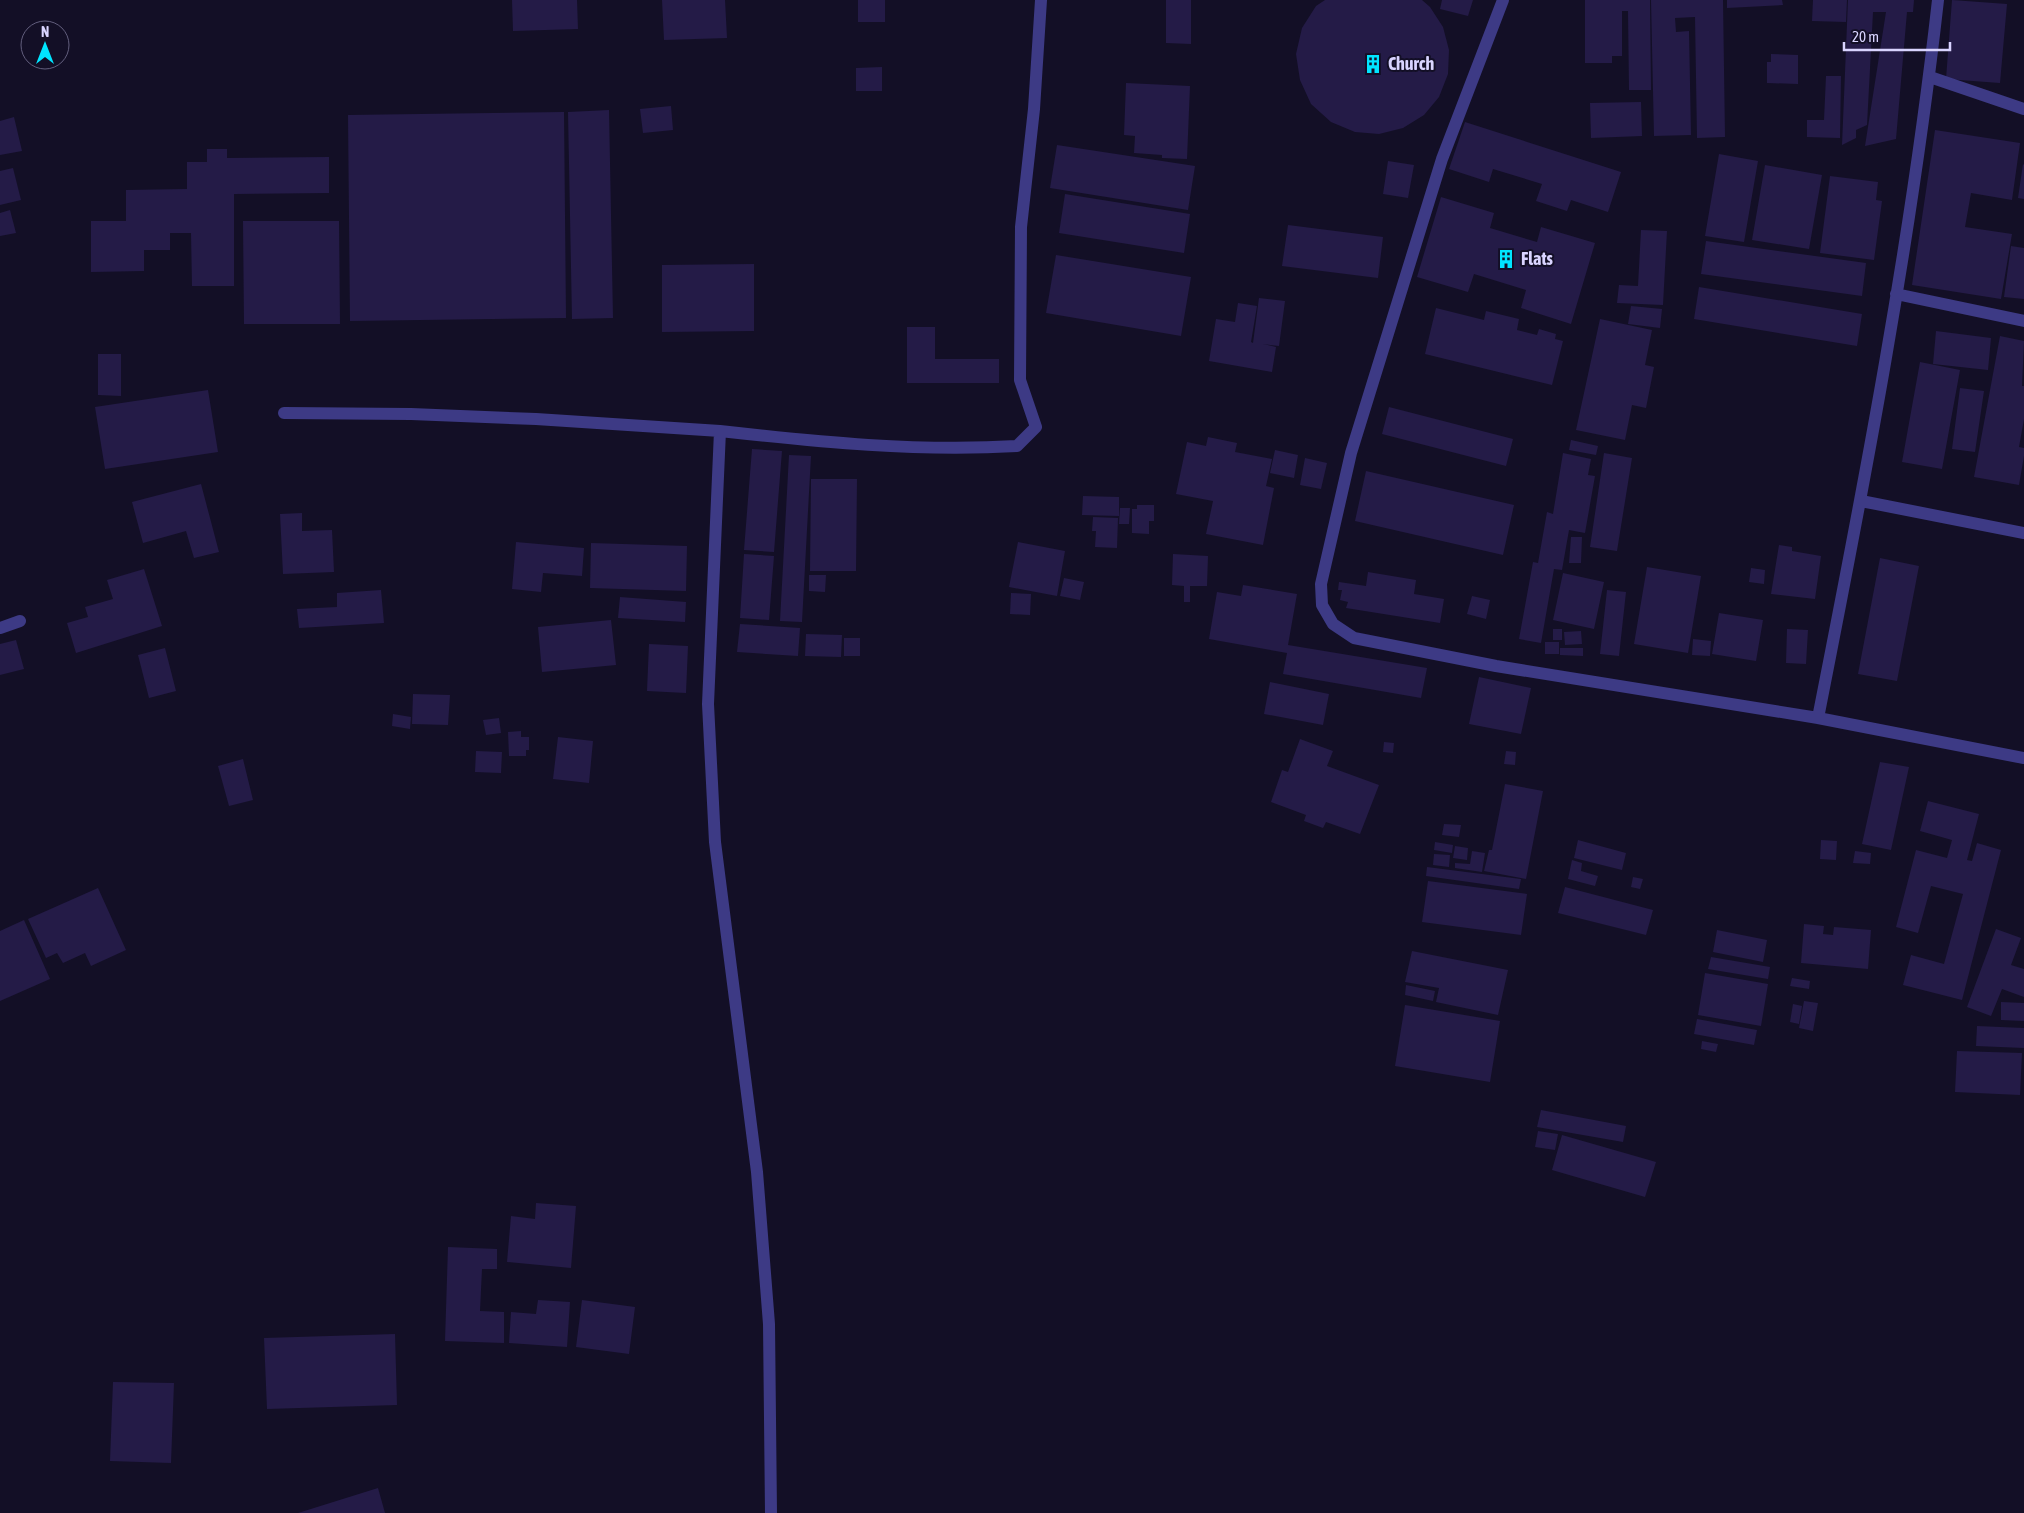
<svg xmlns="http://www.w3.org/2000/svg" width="2024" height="1513" font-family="'Asap Condensed',sans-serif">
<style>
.building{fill:#241b47}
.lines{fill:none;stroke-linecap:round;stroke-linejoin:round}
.street{stroke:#3d3a85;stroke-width:12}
.labels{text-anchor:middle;stroke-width:4;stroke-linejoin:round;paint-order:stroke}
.poi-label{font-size:18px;font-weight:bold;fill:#d9d4ff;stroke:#130f26;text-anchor:start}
</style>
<rect width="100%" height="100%" fill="#130f26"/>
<!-- building -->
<path class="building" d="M 512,0 L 577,0 L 578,29 L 513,31 Z
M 662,0 L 725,0 L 727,38 L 664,40 Z
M 858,0 L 885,0 L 885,22 L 858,22 Z
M 1166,0 L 1191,0 L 1191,44 L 1166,43 Z
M 1325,0 L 1422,0 L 1430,7 L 1443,27 L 1449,50 L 1448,74 L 1439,97 L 1424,115 L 1403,128 L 1379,134 L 1355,132 L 1331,122 L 1311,104 L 1300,80 L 1296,54 L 1302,28 L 1316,6 Z
M 1442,0 L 1473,0 L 1468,16 L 1440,9 Z
M 1585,0 L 1650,0 L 1651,90 L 1629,90 L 1628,11 L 1622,11 L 1622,56 L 1612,56 L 1612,63 L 1585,63 Z
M 1651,0 L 1723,0 L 1725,137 L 1697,138 L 1695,17 L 1675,18 L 1676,32 L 1689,31 L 1691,135 L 1654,136 Z
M 1727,0 L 1782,0 L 1783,5 L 1727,8 Z
M 1813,0 L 1847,0 L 1846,22 L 1812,21 Z
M 1848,0 L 1914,0 L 1913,12 L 1907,12 L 1896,139 L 1865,146 L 1886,12 L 1873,12 L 1867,125 L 1856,130 L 1856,138 L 1842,145 Z
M 1952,0 L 2007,4 L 2000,83 L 1946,79 Z
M 1771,54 L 1798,55 L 1798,84 L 1767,83 L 1767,62 L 1771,62 Z
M 882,67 L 882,91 L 856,91 L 856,68 Z
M 1826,76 L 1841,76 L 1840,138 L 1807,137 L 1807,120 L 1824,120 Z
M 1126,83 L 1190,86 L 1187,159 L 1162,158 L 1162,155 L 1134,153 L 1135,136 L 1124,135 Z
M 1641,102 L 1642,136 L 1591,138 L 1590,103 Z
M 671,106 L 673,130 L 643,133 L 640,109 Z
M 609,110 L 613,318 L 572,319 L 568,112 Z
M 564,112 L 566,318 L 350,321 L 348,115 Z
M 14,117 L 22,151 L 0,155 L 0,121 Z
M 1465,122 L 1621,172 L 1608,212 L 1571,200 L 1567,211 L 1536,201 L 1542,184 L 1493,169 L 1489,182 L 1449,169 Z
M 1935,130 L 2020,143 L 2012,200 L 1971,193 L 1965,227 L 2012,234 L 2001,299 L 1912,285 Z
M 1057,145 L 1195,166 L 1188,210 L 1050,188 Z
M 207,149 L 227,149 L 227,158 L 329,157 L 329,193 L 234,194 L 234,286 L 192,286 L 191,233 L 170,233 L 170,250 L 144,250 L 144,271 L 91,272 L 91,221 L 126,221 L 126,190 L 187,189 L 187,162 L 207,162 Z
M 1719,154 L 1758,161 L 1744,242 L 1705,236 Z
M 1388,161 L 1414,165 L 1408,198 L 1383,194 Z
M 2023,164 L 2024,165 L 2024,199 L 2018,198 Z
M 1765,165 L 1822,175 L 1809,249 L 1752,240 Z
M 13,168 L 21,200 L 0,205 L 0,171 Z
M 1830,176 L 1878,182 L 1876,200 L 1882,201 L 1874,260 L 1820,253 Z
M 1065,194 L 1190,214 L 1184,253 L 1059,233 Z
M 1441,197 L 1494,213 L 1490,228 L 1537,242 L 1541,227 L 1595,243 L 1571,324 L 1521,308 L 1526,290 L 1474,274 L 1468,292 L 1417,277 Z
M 10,210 L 16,233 L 0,236 L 0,213 Z
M 243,221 L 339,221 L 340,324 L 244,324 Z
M 1288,225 L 1383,237 L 1378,278 L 1282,266 Z
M 1641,230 L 1667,231 L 1663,305 L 1617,303 L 1619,285 L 1638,286 Z
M 1706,241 L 1866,263 L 1862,296 L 1701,274 Z
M 2011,246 L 2024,248 L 2024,299 L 2004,297 Z
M 1056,255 L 1191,277 L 1181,336 L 1046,313 Z
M 754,264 L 754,331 L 662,332 L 662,265 Z
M 1699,287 L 1862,314 L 1857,346 L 1694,319 Z
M 1259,298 L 1285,301 L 1279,346 L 1263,344 L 1276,347 L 1272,372 L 1209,361 L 1216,319 L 1235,322 L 1238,303 L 1257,306 L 1251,342 L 1253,343 Z
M 1631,306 L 1662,309 L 1660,328 L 1628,324 Z
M 1436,308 L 1484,320 L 1486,311 L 1519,319 L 1517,330 L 1537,335 L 1539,329 L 1556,334 L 1555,339 L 1563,341 L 1552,385 L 1425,354 Z
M 1600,319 L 1652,330 L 1645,365 L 1654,367 L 1646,408 L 1632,405 L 1625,440 L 1576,430 Z
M 907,327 L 935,327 L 935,359 L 999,359 L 999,383 L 907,383 Z
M 1936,331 L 1991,338 L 1988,370 L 1933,364 Z
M 2000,336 L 2024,341 L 2022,386 L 2024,386 L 2024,419 L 2019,447 L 2024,448 L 2024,456 L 2019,485 L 1974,477 Z
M 98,354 L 121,354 L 121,396 L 98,395 Z
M 1920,362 L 1960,370 L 1942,469 L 1902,462 Z
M 1960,388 L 1984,391 L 1975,452 L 1952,449 Z
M 208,390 L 218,452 L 105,469 L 95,407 Z
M 1389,407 L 1513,439 L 1506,466 L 1382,434 Z
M 1208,437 L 1237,443 L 1235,452 L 1272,459 L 1266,486 L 1274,488 L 1263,545 L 1206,534 L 1213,501 L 1176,494 L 1187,442 L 1206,446 Z
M 1571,440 L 1598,446 L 1596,455 L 1569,450 Z
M 752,449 L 782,451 L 774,552 L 744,550 Z
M 1275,450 L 1298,455 L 1294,478 L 1270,473 Z
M 1563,453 L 1591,459 L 1588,475 L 1595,476 L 1585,533 L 1569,530 L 1562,570 L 1554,569 L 1541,643 L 1519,639 L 1533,562 L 1538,563 L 1547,512 L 1553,514 Z
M 1604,453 L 1632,458 L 1617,551 L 1590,547 Z
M 789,455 L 811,456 L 802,622 L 780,621 Z
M 1305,458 L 1327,463 L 1321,489 L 1300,485 Z
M 1366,471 L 1514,505 L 1503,555 L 1355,521 Z
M 811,479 L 857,479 L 856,571 L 810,571 Z
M 201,484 L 219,552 L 194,558 L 186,531 L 143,543 L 132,502 Z
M 1083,496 L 1119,497 L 1119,516 L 1082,515 Z
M 1137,505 L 1154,505 L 1154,521 L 1149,521 L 1149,534 L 1132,533 L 1132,509 L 1137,509 Z
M 1120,508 L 1130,508 L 1129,524 L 1119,524 Z
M 302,513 L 302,531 L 332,530 L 334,572 L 283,574 L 280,514 Z
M 1093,517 L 1118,518 L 1117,548 L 1095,547 L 1096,531 L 1092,531 Z
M 1571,537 L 1582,537 L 1581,563 L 1569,563 Z
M 516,542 L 584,548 L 582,576 L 543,573 L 541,592 L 512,589 Z
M 1018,542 L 1065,551 L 1057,596 L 1009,587 Z
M 591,543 L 687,546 L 686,591 L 590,588 Z
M 1779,545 L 1792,547 L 1792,551 L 1821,556 L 1815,599 L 1771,594 Z
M 744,554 L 774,556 L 769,620 L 740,618 Z
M 1173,554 L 1208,556 L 1207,586 L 1190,586 L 1190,602 L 1184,602 L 1184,586 L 1172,585 Z
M 1880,558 L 1919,566 L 1897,681 L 1858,674 Z
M 1647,567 L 1701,576 L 1688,653 L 1634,644 Z
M 1751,568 L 1765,570 L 1764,584 L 1749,582 Z
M 144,569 L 162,626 L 76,653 L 67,623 L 88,617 L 85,607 L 113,599 L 107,580 Z
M 1368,572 L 1416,580 L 1414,594 L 1444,599 L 1440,623 L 1346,608 L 1348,602 L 1340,600 L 1342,590 L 1338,590 L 1339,582 L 1366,586 Z
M 1563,573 L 1604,582 L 1594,629 L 1553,620 Z
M 809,575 L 826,575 L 825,592 L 809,591 Z
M 1064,578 L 1084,582 L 1080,600 L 1060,596 Z
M 1243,585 L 1297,594 L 1288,645 L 1427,668 L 1421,698 L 1283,674 L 1287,653 L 1209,639 L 1217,592 L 1241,596 Z
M 381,590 L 384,623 L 299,628 L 297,609 L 337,607 L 337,593 Z
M 1607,590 L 1626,592 L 1619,656 L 1600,654 Z
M 1011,593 L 1031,594 L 1030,615 L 1010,614 Z
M 1472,596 L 1490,600 L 1486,619 L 1467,614 Z
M 620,597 L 686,602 L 685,622 L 618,618 Z
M 1719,613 L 1763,620 L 1756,661 L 1712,654 Z
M 611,620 L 616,665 L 542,672 L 538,627 Z
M 740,624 L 800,628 L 798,656 L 737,652 Z
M 1553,629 L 1562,629 L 1562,640 L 1553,640 Z
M 1787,629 L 1808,630 L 1806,664 L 1786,663 Z
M 1581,631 L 1582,644 L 1565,645 L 1564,632 Z
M 806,634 L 842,635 L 841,657 L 805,656 Z
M 844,638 L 860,638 L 860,656 L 844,656 Z
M 1693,639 L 1711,641 L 1710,656 L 1692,655 Z
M 16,640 L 24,669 L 0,675 L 0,644 Z
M 1545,642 L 1559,642 L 1559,654 L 1545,654 Z
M 649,644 L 688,646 L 686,693 L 647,691 Z
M 165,648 L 176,691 L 149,698 L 138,655 Z
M 1560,648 L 1583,648 L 1583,656 L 1560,655 Z
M 1479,677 L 1531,688 L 1521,734 L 1469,724 Z
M 1270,682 L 1329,694 L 1323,725 L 1264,714 Z
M 413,694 L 450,695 L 448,725 L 412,724 Z
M 393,714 L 411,717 L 410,729 L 392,726 Z
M 499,718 L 501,733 L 486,735 L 483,720 Z
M 521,731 L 521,737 L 529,737 L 529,750 L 526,750 L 526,756 L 509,756 L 508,732 Z
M 558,737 L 593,741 L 589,783 L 553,779 Z
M 1300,739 L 1333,751 L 1327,766 L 1379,785 L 1360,834 L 1326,822 L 1323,828 L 1304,821 L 1306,815 L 1271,802 L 1282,770 L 1288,772 Z
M 1384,742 L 1394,743 L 1393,753 L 1383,752 Z
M 476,751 L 502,752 L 501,773 L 475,772 Z
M 1506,751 L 1516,752 L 1515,765 L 1504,764 Z
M 243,759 L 253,800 L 229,806 L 218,766 Z
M 1880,762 L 1909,767 L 1891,850 L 1862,844 Z
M 1505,784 L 1543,791 L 1526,879 L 1484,871 L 1489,850 L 1492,850 Z
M 1928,801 L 1979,814 L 1967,860 L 1972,861 L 1977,843 L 2001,850 L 1962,1000 L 1903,985 L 1911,955 L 1944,964 L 1963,894 L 1931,886 L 1918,933 L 1896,927 L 1916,850 L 1947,858 L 1952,840 L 1920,831 Z
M 1444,824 L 1461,825 L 1459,837 L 1442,835 Z
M 1578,840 L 1626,853 L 1622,870 L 1574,858 Z
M 1821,840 L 1837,841 L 1836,860 L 1820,859 Z
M 1435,842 L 1453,845 L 1452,853 L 1434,850 Z
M 1455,846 L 1468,848 L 1467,860 L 1453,858 Z
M 1472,851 L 1485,853 L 1482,872 L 1455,868 L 1455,863 L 1470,864 Z
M 1855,851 L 1871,853 L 1870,864 L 1853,863 Z
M 1434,854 L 1450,855 L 1449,867 L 1433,865 Z
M 1572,860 L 1582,863 L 1581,871 L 1598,876 L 1595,886 L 1568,879 Z
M 1427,867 L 1521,879 L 1519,889 L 1426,876 Z
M 1633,877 L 1643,879 L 1640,889 L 1631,887 Z
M 1428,881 L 1527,894 L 1521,935 L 1422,922 Z
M 1565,887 L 1653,910 L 1646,935 L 1558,913 Z
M 98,888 L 126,950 L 91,966 L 85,953 L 63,963 L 57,953 L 46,958 L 28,919 Z
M 24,920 L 50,979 L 0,1001 L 0,931 Z
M 1804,924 L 1824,926 L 1823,934 L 1833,935 L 1834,927 L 1871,930 L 1868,969 L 1801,963 Z
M 1996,929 L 2021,938 L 2011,965 L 2024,969 L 2024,997 L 2002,989 L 1991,1016 L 1967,1007 Z
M 1717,930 L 1767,940 L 1763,962 L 1713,952 Z
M 1412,951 L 1508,970 L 1498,1015 L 1436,1002 L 1439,988 L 1405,982 Z
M 1711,957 L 1770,967 L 1768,979 L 1708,969 Z
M 1705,973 L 1768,984 L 1761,1026 L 1698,1015 Z
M 1792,978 L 1810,981 L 1809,989 L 1790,986 Z
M 1406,985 L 1435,991 L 1433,1001 L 1405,995 Z
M 1804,1001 L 1818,1003 L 1813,1031 L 1799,1028 Z
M 2001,1002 L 2024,1003 L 2024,1021 L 2001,1020 Z
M 1793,1004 L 1802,1006 L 1799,1024 L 1790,1022 Z
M 1405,1005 L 1500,1021 L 1490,1082 L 1395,1066 Z
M 1697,1019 L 1757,1030 L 1754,1045 L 1694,1034 Z
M 1977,1026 L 2024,1028 L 2024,1048 L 1976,1046 Z
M 1702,1041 L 1718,1044 L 1716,1052 L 1701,1049 Z
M 1957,1051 L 2022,1053 L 2020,1095 L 1955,1092 Z
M 1541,1110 L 1626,1126 L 1623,1142 L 1537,1127 Z
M 1538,1131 L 1558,1134 L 1555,1150 L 1535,1147 Z
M 1562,1135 L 1656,1162 L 1645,1197 L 1552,1170 Z
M 536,1203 L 576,1206 L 571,1268 L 507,1262 L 511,1216 L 535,1219 Z
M 448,1247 L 497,1249 L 497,1269 L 482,1269 L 480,1311 L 504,1312 L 504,1343 L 445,1341 Z
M 538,1300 L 570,1302 L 567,1347 L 509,1343 L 511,1312 L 536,1314 Z
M 582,1300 L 635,1307 L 629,1354 L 576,1347 Z
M 395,1334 L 397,1405 L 267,1409 L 264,1338 Z
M 113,1382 L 174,1383 L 171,1463 L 110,1461 Z
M 378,1488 L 385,1513 L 298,1513 Z"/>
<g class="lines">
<!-- street -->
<path class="street" d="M 1503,0 L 1442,159 L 1351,453 L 1321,584 L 1322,605 L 1333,624 L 1354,638 L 1496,666 L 1818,718 L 2024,758
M 1930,77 L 2024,109
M 1896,294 L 2024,321
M 284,413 L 411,414 L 536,419 L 720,431
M 1861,501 L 2024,533
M 0,628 L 20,621
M 1818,718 C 1865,480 1911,241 1938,0
M 771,1513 L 769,1324 L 757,1172 L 715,842 L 708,704 L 720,431 C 819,442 917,452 1017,446 L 1036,427 L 1020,380 L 1021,227 L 1034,109 L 1041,0"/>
</g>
<!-- icons -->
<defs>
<g id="building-bare" transform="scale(1.5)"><path d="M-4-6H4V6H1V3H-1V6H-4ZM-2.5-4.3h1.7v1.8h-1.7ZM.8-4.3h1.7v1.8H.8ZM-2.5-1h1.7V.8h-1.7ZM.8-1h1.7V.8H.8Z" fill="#00e5ff" stroke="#130f26" stroke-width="2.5" paint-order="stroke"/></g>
</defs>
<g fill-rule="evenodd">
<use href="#building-bare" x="1373" y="64"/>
<use href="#building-bare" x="1506" y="259"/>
</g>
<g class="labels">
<!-- poi labels -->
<g class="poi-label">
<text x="1388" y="70">Church</text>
<text x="1521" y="265">Flats</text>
</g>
</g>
<!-- north arrow -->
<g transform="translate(45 45)"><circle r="24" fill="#130f26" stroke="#625e7d"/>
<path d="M0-4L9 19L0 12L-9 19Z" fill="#00e5ff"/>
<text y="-8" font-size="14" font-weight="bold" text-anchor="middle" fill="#d9d4ff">N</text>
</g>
<!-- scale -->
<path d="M1844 42v8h106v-8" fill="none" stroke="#d9d4ff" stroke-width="2.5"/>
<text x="1852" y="42" font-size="15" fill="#d9d4ff" stroke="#130f26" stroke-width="4" paint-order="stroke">20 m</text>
</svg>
